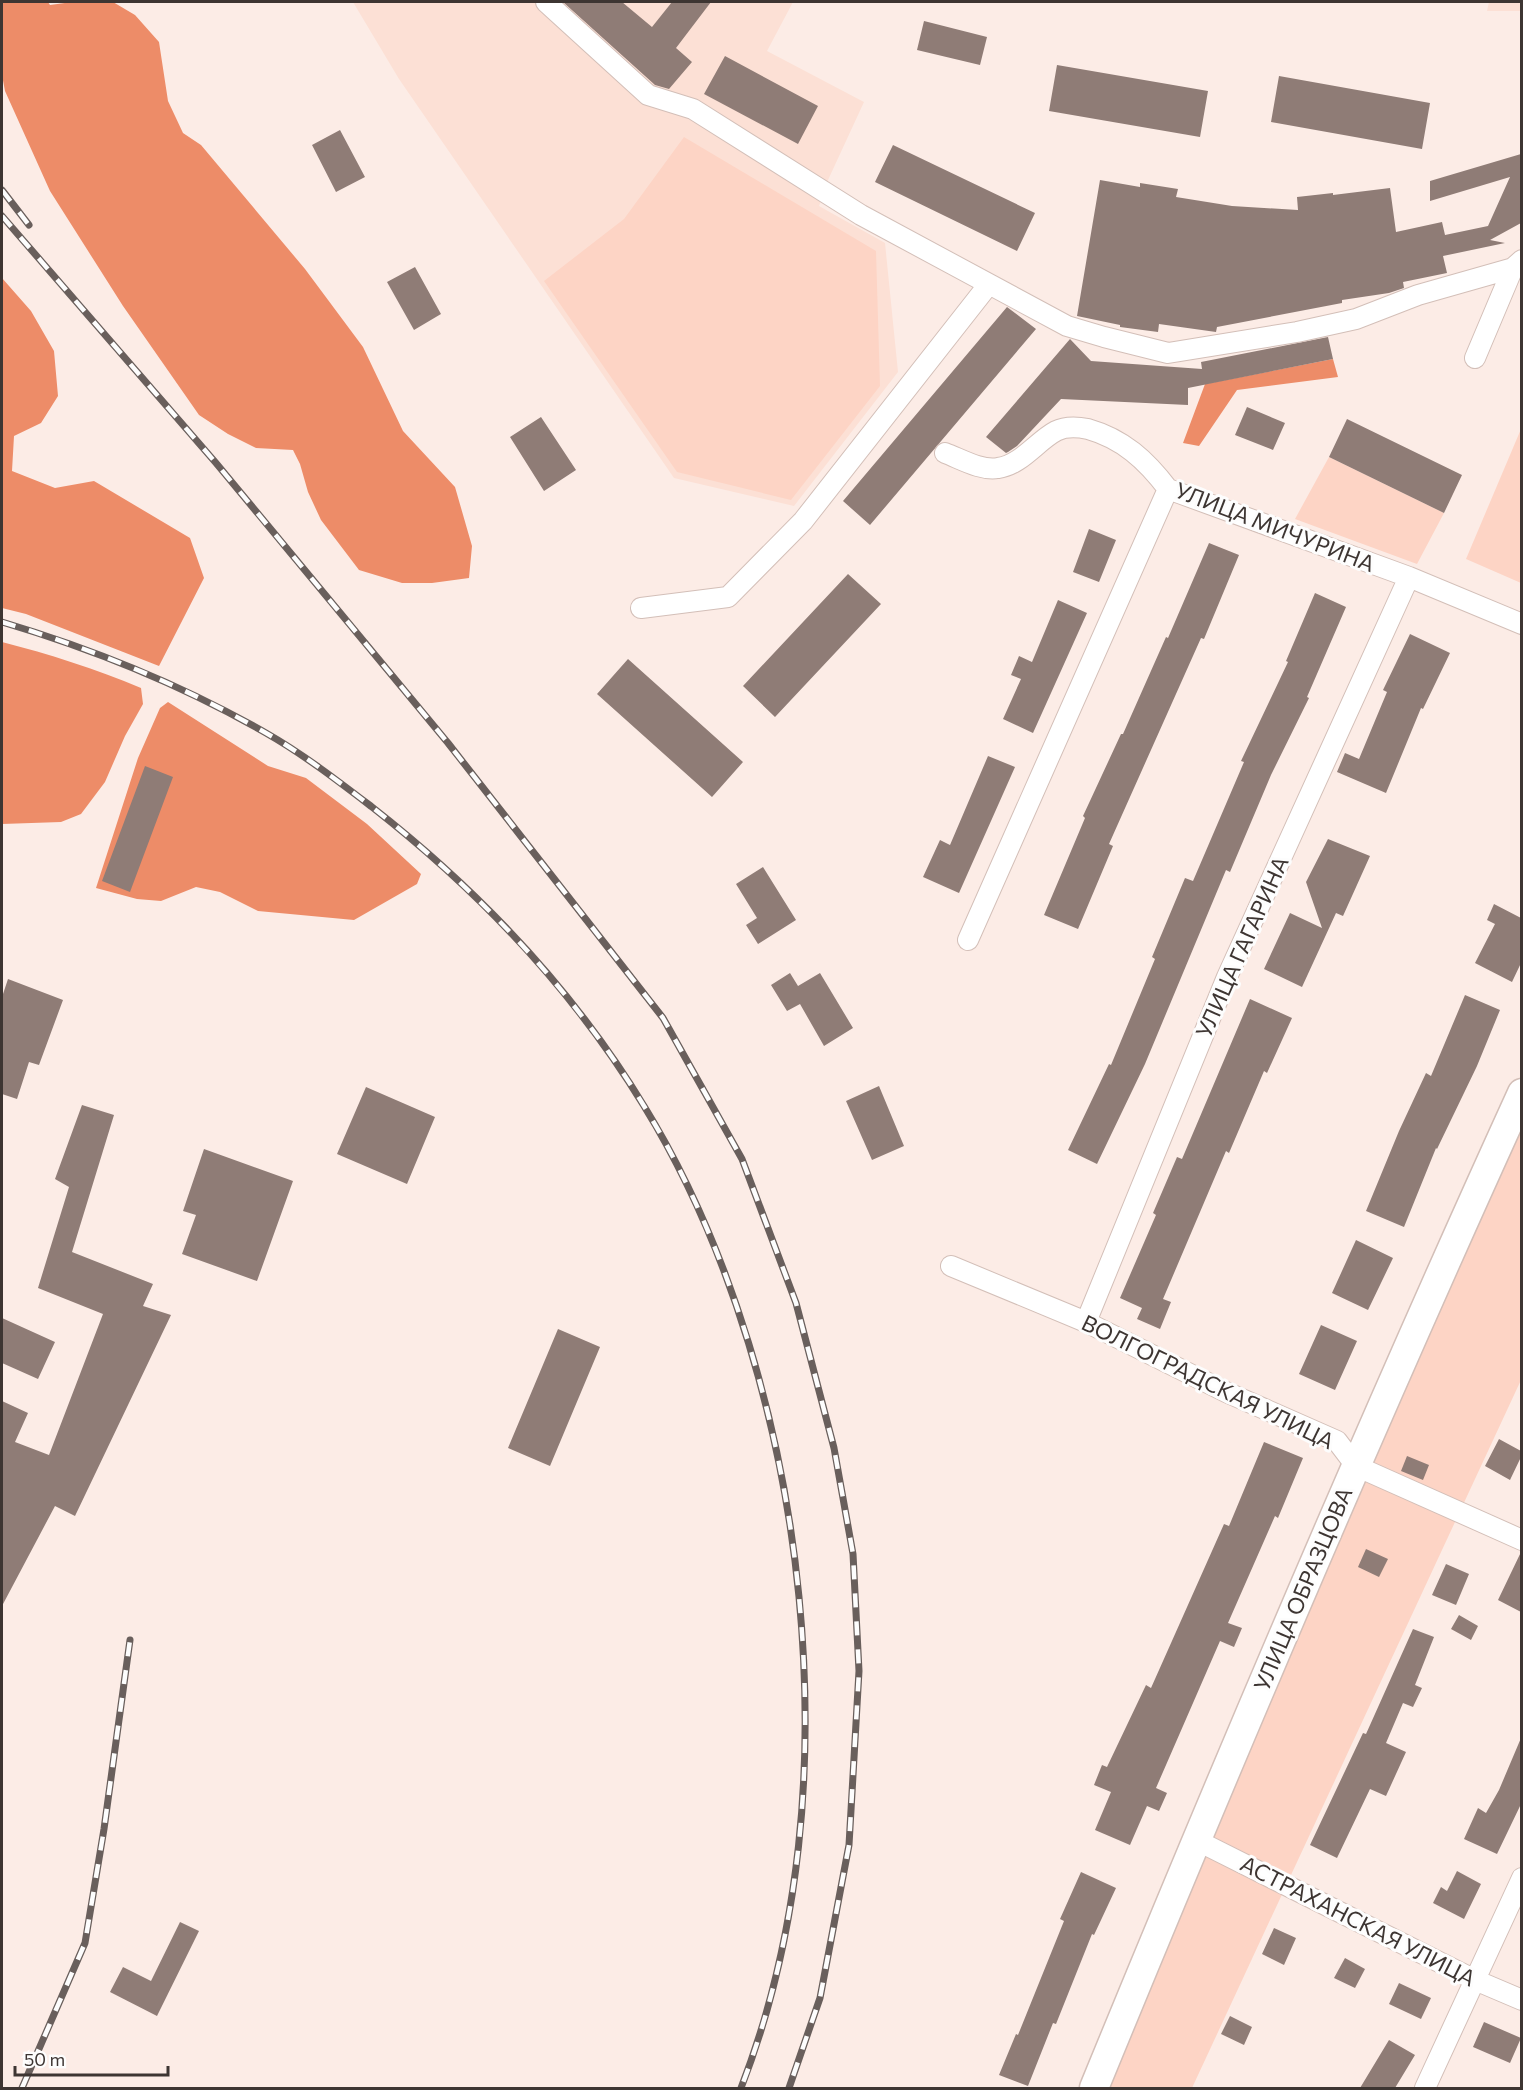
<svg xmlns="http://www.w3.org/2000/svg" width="1523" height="2090" font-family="Commissioner,sans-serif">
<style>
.built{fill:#fce0d5}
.green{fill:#fdd4c5}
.forest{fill:#ed8c68}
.building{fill:#8f7c76}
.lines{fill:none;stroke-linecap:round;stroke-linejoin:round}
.street-casing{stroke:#d3bfb8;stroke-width:22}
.secondary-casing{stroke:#d3bfb8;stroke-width:31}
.street{stroke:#fff;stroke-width:20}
.secondary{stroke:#fff;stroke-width:28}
.rail-casing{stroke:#695f5c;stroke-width:7}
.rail{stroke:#fdfdfd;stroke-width:4.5;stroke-dasharray:14;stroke-linecap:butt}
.labels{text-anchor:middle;stroke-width:6;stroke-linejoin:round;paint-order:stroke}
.street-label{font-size:22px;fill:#3d3532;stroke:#fdfdfd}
</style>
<rect width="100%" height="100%" fill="#fcece6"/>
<!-- built -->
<path class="built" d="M 353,2 L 793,2 L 767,51 L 864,102 L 828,180 L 819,206 L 885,243 L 898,372 L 794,506 L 674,478 L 399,79 Z
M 1489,2 L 1521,2 L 1521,11 L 1487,11 Z"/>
<!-- green -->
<path class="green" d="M 684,137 L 876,251 L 880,386 L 791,500 L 677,472 L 544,281 L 624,219 Z
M 1521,429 L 1521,583 L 1466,559 Z
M 1329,457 L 1444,513 L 1417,564 L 1295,519 Z
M 1521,1093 L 1521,1380 L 1192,2088 L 1094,2088 Z"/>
<!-- forest -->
<path class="forest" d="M 2,2 L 48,2 L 50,5 L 72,2 L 113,2 L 135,15 L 159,42 L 168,101 L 183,133 L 201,145 L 305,269 L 363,347 L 403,431 L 455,487 L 472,546 L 469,578 L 432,583 L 402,583 L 359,570 L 321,520 L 308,492 L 300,464 L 293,450 L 256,448 L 228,434 L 199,415 L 123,306 L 50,191 L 5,91 L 2,75 Z
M 2,278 L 31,311 L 54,351 L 58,396 L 41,423 L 14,436 L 12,471 L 55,488 L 94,481 L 190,538 L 204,578 L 159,666 L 26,614 L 2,608 Z
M 1333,359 L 1338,377 L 1237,390 L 1199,446 L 1183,443 L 1205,384 Z
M 2,642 C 49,654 96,669 141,688 L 143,704 L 125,736 L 105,782 L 81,814 L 61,822 L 2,824 Z
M 168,702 L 268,766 L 306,778 L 367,824 L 421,874 L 417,884 L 354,920 L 258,911 L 220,892 L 196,887 L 161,901 L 137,899 L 96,888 L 138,758 L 160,708 Z"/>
<!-- building -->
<path class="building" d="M 563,2 L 622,2 L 652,27 L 672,2 L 711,2 L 676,48 L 692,62 L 669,89 L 655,85 Z
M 924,21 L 987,37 L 980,65 L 917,50 Z
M 725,56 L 818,106 L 798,144 L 704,94 Z
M 1057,65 L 1208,91 L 1200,137 L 1049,111 Z
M 1279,76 L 1430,103 L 1422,149 L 1271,122 Z
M 340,130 L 365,177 L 336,192 L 312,145 Z
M 893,145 L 1035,213 L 1017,251 L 875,182 Z
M 1521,152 L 1521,223 L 1490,240 L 1505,243 L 1443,256 L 1447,273 L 1403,282 L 1404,288 L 1389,293 L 1342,300 L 1342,303 L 1217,327 L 1216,332 L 1159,324 L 1158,332 L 1120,327 L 1120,325 L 1077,316 L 1100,180 L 1140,187 L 1140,183 L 1178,189 L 1176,197 L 1232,206 L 1298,210 L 1297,197 L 1333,193 L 1333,195 L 1390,188 L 1396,232 L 1442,222 L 1445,235 L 1488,226 L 1510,177 L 1430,201 L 1430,181 L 1521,154 Z
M 415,267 L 441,314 L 414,330 L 387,282 Z
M 1007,307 L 1036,329 L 870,525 L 843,501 Z
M 1328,337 L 1333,359 L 1188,388 L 1188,405 L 1061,399 L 1017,446 L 1008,452 L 1006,453 L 986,437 L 1070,339 L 1091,361 L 1202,369 L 1201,362 Z
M 1247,407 L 1285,423 L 1273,450 L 1235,435 Z
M 541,417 L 576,470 L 544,491 L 510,437 Z
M 1347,419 L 1462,475 L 1444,513 L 1329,457 Z
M 1089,529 L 1116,540 L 1099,582 L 1073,572 Z
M 1209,543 L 1239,555 L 1204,639 L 1201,638 L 1109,844 L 1113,846 L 1078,929 L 1044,915 L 1085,818 L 1083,816 L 1121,734 L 1123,734 L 1166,637 L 1168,638 Z
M 848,574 L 881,604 L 775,717 L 743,686 Z
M 1315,593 L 1346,607 L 1307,697 L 1309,698 L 1271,775 L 1230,872 L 1226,870 L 1145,1064 L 1097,1164 L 1068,1150 L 1109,1064 L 1111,1065 L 1155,959 L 1152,957 L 1185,878 L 1193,881 L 1244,762 L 1241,761 L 1288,662 L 1286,661 Z
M 1058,600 L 1087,613 L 1033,733 L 1003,719 L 1021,679 L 1011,675 L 1019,656 L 1032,662 Z
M 1410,634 L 1450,653 L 1423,709 L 1421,708 L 1386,793 L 1337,772 L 1345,753 L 1359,759 L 1387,692 L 1383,690 Z
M 628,659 L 743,762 L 712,797 L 597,694 Z
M 988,756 L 1015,767 L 959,893 L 923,877 L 940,840 L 950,845 Z
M 145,766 L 173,777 L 130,892 L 102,881 Z
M 1328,839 L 1370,856 L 1343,916 L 1336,913 L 1302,987 L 1264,969 L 1290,913 L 1322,928 L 1306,882 Z
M 763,867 L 796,920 L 758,944 L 746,925 L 757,918 L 736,884 Z
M 1494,904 L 1521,918 L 1521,963 L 1512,982 L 1475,963 L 1495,924 L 1487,920 Z
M 790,973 L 798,986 L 820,973 L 853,1028 L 824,1046 L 800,1004 L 787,1011 L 771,985 Z
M 8,979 L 63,1000 L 39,1065 L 29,1062 L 17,1099 L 2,1094 L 2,997 Z
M 1465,995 L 1500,1010 L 1477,1066 L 1437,1149 L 1436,1148 L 1404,1227 L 1366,1211 L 1399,1131 L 1426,1073 L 1431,1076 Z
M 1250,999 L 1292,1018 L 1267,1073 L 1264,1071 L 1229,1153 L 1226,1151 L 1163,1299 L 1171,1302 L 1160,1329 L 1137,1319 L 1142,1308 L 1120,1298 L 1156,1215 L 1153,1213 L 1177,1157 L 1182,1159 Z
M 879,1086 L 904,1146 L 872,1160 L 846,1101 Z
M 366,1087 L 435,1117 L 407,1184 L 337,1154 Z
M 82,1105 L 114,1115 L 72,1252 L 153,1284 L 143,1306 L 171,1315 L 75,1516 L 55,1506 L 2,1606 L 2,1401 L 28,1413 L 15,1442 L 49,1455 L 103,1314 L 38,1288 L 69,1187 L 55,1179 Z
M 204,1149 L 293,1181 L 257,1281 L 182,1254 L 196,1215 L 183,1211 Z
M 1356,1240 L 1393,1258 L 1368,1310 L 1332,1293 Z
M 2,1318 L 55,1342 L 38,1379 L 2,1363 Z
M 1321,1325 L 1357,1341 L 1335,1390 L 1299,1374 Z
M 558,1329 L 600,1347 L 550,1466 L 508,1448 Z
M 1499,1439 L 1521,1451 L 1521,1457 L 1510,1480 L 1485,1466 Z
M 1264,1442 L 1303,1458 L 1278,1518 L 1275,1516 L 1228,1623 L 1242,1628 L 1234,1647 L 1220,1641 L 1156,1788 L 1167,1793 L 1159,1811 L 1147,1806 L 1130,1845 L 1095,1830 L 1111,1792 L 1094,1785 L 1102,1765 L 1107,1767 L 1146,1685 L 1151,1688 L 1224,1524 L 1229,1526 Z
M 1407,1456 L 1429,1465 L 1423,1480 L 1401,1471 Z
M 1366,1549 L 1388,1559 L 1379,1577 L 1358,1567 Z
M 1521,1552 L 1521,1612 L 1498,1600 Z
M 1446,1564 L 1469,1574 L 1456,1605 L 1432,1595 Z
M 1459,1615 L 1478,1626 L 1471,1640 L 1451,1629 Z
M 1413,1629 L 1434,1637 L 1415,1685 L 1422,1688 L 1413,1707 L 1403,1703 L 1386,1743 L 1406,1752 L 1386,1796 L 1370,1789 L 1337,1858 L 1310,1845 L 1363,1733 L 1366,1734 Z
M 1521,1738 L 1521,1804 L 1497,1854 L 1464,1839 L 1478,1808 L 1486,1813 L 1499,1790 Z
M 1457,1871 L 1481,1884 L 1464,1919 L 1433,1903 L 1441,1887 L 1447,1891 Z
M 1081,1872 L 1116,1888 L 1094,1935 L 1092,1934 L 1056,2024 L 1053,2023 L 1028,2086 L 999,2075 L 1016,2034 L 1018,2035 L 1064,1921 L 1060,1919 Z
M 180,1922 L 199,1931 L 157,2016 L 110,1992 L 123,1967 L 151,1981 Z
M 1274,1928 L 1296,1938 L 1284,1965 L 1262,1954 Z
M 1345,1958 L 1365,1969 L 1355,1988 L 1334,1978 Z
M 1399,1983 L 1431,1998 L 1421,2019 L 1389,2004 Z
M 1230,2016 L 1252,2027 L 1244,2045 L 1221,2034 Z
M 1484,2022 L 1521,2038 L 1510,2063 L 1473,2047 Z
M 1389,2040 L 1415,2055 L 1395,2088 L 1360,2088 Z"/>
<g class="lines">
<!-- street casing -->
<g class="street-casing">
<path id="street" d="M 546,2 L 648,95 L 693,109 L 861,215 L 1067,326 L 1104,337 L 1168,353 L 1297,332 L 1356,319 L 1418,295 L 1513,268 L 1522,260
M 1475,358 L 1513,268
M 945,453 C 961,459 981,471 998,468 C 1021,465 1037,441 1056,431 C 1066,426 1078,427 1088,429 C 1123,439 1146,460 1168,489 L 1409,577 L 1522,624
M 641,608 L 728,597 L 803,521 L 989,284
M 968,940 L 1168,489
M 951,1266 L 1086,1322 L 1226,1392 L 1337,1441 L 1356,1466 L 1522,1540
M 1086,1322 L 1227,977 L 1409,577
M 1196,1840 L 1475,1980 L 1522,2000
M 1425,2088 L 1522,1878"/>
</g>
<!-- secondary casing -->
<g class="secondary-casing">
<path id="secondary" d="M 1094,2088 C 1231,1754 1372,1422 1522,1093"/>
</g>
<!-- street -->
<use href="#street" class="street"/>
<!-- secondary -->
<use href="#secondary" class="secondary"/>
<!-- rail casing -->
<g class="rail-casing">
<path id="rail" d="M 2,190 L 29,225
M 2,216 L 216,463 L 448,743 L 663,1018 L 742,1159 L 796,1303 L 834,1448 L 853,1554 L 859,1671 L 849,1845 L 820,1998 L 789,2088
M 2,622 C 93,649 182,685 266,733 C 303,754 338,781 372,807 C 478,890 574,991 644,1106 C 732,1249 783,1431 799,1597 C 815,1762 801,1933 741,2088
M 22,2088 L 85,1943 L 104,1829 L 130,1640"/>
</g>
<!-- rail -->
<use href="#rail" class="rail"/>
</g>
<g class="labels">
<!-- street labels -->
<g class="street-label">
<text transform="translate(1275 527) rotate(21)" y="8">УЛИЦА МИЧУРИНА</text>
<text transform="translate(1242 947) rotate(-66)" y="8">УЛИЦА ГАГАРИНА</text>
<text transform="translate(1208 1382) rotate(26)" y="8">ВОЛГОГРАДСКАЯ УЛИЦА</text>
<text transform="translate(1303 1589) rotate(-67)" y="8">УЛИЦА ОБРАЗЦОВА</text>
<text transform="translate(1358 1921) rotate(27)" y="8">АСТРАХАНСКАЯ УЛИЦА</text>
</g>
</g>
<!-- border -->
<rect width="1523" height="2090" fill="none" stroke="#3d3532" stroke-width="6"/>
<!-- scale -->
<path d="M15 2066v9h153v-9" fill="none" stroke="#3d3532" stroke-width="3"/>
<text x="24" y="2066" font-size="18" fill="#3d3532" stroke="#fdfdfd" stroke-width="4.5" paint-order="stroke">50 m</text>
</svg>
